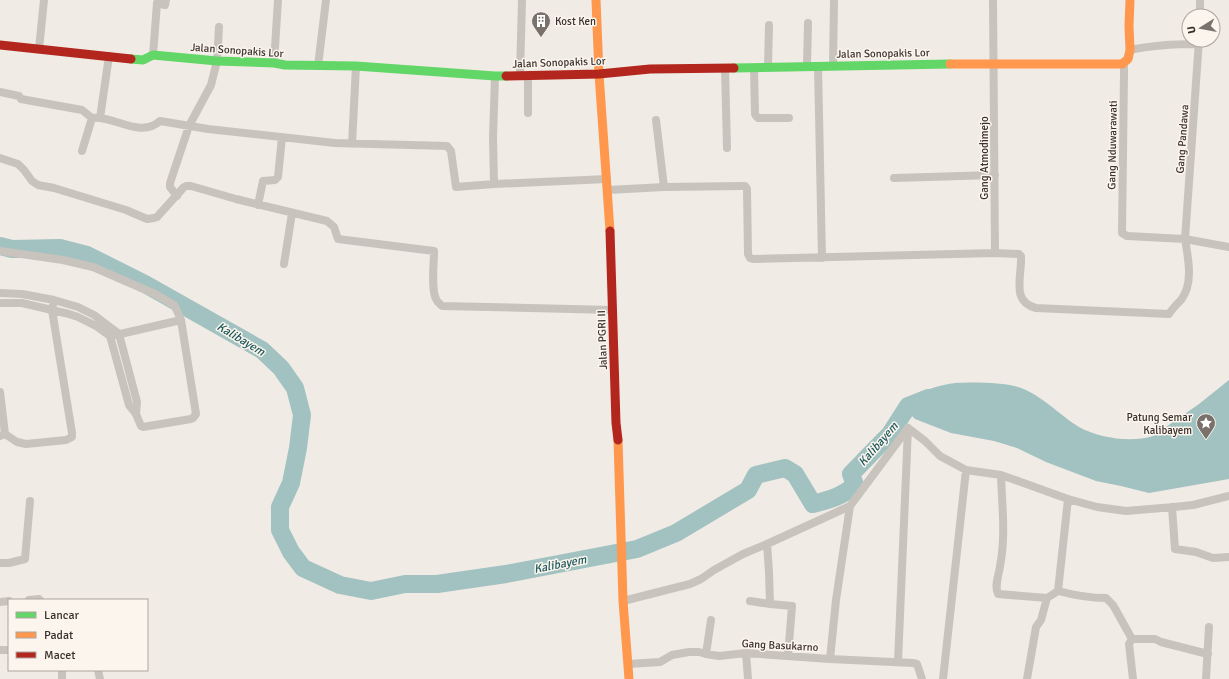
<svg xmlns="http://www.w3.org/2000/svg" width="1229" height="679" font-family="Signika,sans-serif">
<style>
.water{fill:#a1c2c1}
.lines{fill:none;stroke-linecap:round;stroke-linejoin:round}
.river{stroke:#a1c2c1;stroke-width:18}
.street{stroke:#c9c3be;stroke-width:8}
.fast{stroke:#63d668;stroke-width:9}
.slow{stroke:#ff974d;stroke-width:9}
.jam{stroke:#b3261e;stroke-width:9}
.labels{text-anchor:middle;stroke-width:3;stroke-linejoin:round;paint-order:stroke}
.poi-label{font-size:11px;fill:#3b302b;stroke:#fbf5ee;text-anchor:start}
.street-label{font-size:11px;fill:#3b302b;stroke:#fbf5ee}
.water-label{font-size:12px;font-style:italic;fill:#1f5a5e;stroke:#fbf5ee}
</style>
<rect width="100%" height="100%" fill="#f0ebe5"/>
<!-- water -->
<path class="water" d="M 1229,380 L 1229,479 L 1149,493 L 1121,486 L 1096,481 L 1046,462 L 1017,448 L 994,441 L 951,433 L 915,419 L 910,414 L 902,399 C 919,393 937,385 955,383 C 972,382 1005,382 1021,388 C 1041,395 1061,416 1079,427 C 1099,438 1131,443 1153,436 L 1199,404 Z"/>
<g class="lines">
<!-- river -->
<path class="river" d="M 0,246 L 12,249 L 60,248 L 87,255 L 145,284 L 262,350 L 281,368 L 295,388 L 302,415 L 298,448 L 291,483 L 280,507 L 280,530 L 291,552 L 303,568 L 340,585 L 371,591 L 405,584 L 437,584 L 506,574 L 637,549 L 676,533 L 748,490 L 756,475 L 785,468 L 795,474 L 813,504 C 829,500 843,496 855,485 L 851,474 L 890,434 L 908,406 L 928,398"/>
<!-- street -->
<path class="street" d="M 993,0 L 995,253
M 1200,16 L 1200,0
M 39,49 L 44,0
M 1130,50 C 1153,45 1176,44 1199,44
M 153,55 L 157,3 L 165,5 L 166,0
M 274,63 L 278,0
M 1122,64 L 1124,67 L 1124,74 L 1122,233 L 1127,236 L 1185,239 L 1229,247
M 318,66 L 326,0
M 807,66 L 808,23
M 818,66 L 822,258
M 833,66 L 834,0
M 768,67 L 769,25
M 725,68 L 727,148
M 754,68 L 755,114 L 756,116 L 758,118 L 789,118
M 520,75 L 522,0
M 0,92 L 19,96 L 21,99 L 82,110 L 92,118
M 528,113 L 528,76
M 100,118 L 109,56
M 656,120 L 664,187
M 352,144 L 356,66
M 82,151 L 92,118 C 114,115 140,139 160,121 L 208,129 L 335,143 L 447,146 L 451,151 L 456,187 L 494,184 L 607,179
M 0,158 L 18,164 L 24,170 L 32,181 L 38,185 L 54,188 L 126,210 L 147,219 L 154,218 L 157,217 L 184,187 L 186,186 L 191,186 L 236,199 L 327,221 L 334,227 L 338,239 L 434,251 C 434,263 431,290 436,299 C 437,302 440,304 442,306 L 613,310
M 894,178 L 995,175
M 494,184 L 493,138 L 495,76
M 608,190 L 664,187 L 742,186 L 745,186 L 747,189 L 748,254 L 750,258 L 753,259 L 995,253 L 1019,254 L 1021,256 L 1021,260 C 1021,279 1012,302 1036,308 L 1169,314 C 1172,309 1177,304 1181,300 C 1194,283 1188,258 1185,239 L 1199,40
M 177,196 L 170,187 L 170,183 L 189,126 L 211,85 L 217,61 L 219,27
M 258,205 L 263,181 L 275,180 L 278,177 L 282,137
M 0,251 L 63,260 L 93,267 L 155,294 L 174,305 L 178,313 L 181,320 L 196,414 L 193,418 L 191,419 L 143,427 L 141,426 L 136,414 L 129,405 L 110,336 L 96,326 L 78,317 L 69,314 L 22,303 L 0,303
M 284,264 L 292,213
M 0,293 L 22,294 L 54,300 L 78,307 L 94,315 L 119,334 L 137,402 L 136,414
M 116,335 L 181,320
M 0,392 L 5,434
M 908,428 L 925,441 L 940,456 L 966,470 L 1001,475 L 1068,499 L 1097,507 L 1126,511 L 1174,507 L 1193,505 L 1229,496
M 0,436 L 5,434 L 17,442 L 26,444 L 66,440 L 72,437 L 72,433 L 52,310 L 54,300
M 1001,475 C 1002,506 1006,536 1000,566 C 999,575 994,585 998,594 L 1047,598 L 1058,591 L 1068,499
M 1172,507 L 1175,549 L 1196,552 L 1213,558 L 1229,557
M 767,544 L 769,572 L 770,604 L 792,606 L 788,656
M 0,563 L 9,563 L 25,559 L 30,501
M 1058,591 C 1073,595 1090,598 1106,598 L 1113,605 L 1132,639 L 1155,639 L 1161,642 L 1208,654
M 29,600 L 39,599 L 40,600
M 623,601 L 690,584 L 701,579 L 714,570 L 743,554 L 767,544 L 850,506 L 908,428
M 750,601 L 770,604
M 0,602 L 9,601
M 1132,639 L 1129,644 L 1133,679
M 0,650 L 9,650
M 746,653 L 748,679
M 706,654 L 711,620
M 830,659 L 836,600 L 850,506
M 898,662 L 908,428
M 628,664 L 660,662 L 672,655 L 689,652 L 699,652 L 706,654 L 719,656 L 746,653 L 830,659 L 913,663 L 917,664 L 922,679
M 62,670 L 62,679
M 98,670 L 100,679
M 943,679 L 966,470
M 1027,679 L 1036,627 L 1041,620 L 1047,598
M 1206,679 L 1209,627"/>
<!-- fast -->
<path class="fast" d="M 131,59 L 143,60 L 153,55 L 217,61 L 274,63 L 285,65 L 356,66 L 495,76 L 506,76
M 734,68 L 950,64"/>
<!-- slow -->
<path class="slow" d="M 596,0 L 599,74 L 610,231
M 950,64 L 1122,64 L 1128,59 L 1130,50 L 1129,26 L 1130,0
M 618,440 L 623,601 L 629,679"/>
<!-- jam -->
<path class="jam" d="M 0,45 L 131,59
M 506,76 L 599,74 L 650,69 L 734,68
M 610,231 L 616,423 L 618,440"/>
</g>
<!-- icons -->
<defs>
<g id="building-pin" transform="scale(1)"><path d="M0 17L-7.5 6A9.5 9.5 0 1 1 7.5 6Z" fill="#7a716c" stroke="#fbf5ee"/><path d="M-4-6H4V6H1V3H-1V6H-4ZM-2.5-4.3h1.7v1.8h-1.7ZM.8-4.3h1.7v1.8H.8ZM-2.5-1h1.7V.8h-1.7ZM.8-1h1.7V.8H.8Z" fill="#fff"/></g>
<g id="sight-pin" transform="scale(1)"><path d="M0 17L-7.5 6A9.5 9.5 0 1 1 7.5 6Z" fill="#7a716c" stroke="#fbf5ee"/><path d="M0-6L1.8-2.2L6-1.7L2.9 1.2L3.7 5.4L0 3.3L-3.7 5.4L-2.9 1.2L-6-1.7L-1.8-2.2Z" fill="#fff"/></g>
</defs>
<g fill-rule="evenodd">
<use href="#building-pin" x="541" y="21"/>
<use href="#sight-pin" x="1206" y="423"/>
</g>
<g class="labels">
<!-- poi labels -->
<g class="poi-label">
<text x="555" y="25">Kost Ken</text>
<text x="1192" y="421" text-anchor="end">Patung Semar<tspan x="1192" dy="13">Kalibayem</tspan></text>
</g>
<!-- street labels -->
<g class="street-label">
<text transform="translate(237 50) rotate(4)" y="4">Jalan Sonopakis Lor</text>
<text transform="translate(883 53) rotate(-1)" y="4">Jalan Sonopakis Lor</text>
<text transform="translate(559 62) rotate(-2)" y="4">Jalan Sonopakis Lor</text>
<text transform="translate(1182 139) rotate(-86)" y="4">Gang Pandawa</text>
<text transform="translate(1112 145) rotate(-89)" y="4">Gang Nduwarawati</text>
<text transform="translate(984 158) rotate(-90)" y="4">Gang Atmodimejo</text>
<text transform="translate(602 340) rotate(-92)" y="4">Jalan PGRI II</text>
<text transform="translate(780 645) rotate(3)" y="4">Gang Basukarno</text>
</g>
<!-- water labels -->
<g class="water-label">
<text transform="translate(241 339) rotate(31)" y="4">Kalibayem</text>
<text transform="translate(878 444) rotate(-49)" y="4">Kalibayem</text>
<text transform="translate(560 564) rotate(-11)" y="4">Kalibayem</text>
</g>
</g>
<!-- legend -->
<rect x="8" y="599" width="140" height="72" fill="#fbf5ee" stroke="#aea6a0"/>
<rect x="16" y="612" width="20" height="6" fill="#63d668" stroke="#aea6a0"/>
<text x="44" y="619" font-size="12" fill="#3b302b">Lancar</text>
<rect x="16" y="632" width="20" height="6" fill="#ff974d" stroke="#aea6a0"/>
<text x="44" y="639" font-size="12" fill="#3b302b">Padat</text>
<rect x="16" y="652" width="20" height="6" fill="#b3261e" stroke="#aea6a0"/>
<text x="44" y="659" font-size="12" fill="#3b302b">Macet</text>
<!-- north arrow -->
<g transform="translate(1201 28) rotate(259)"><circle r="19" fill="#fbf5ee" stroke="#aea6a0"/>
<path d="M0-3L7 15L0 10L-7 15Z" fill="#7a716c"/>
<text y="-6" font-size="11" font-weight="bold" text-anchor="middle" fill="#3b302b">U</text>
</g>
</svg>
